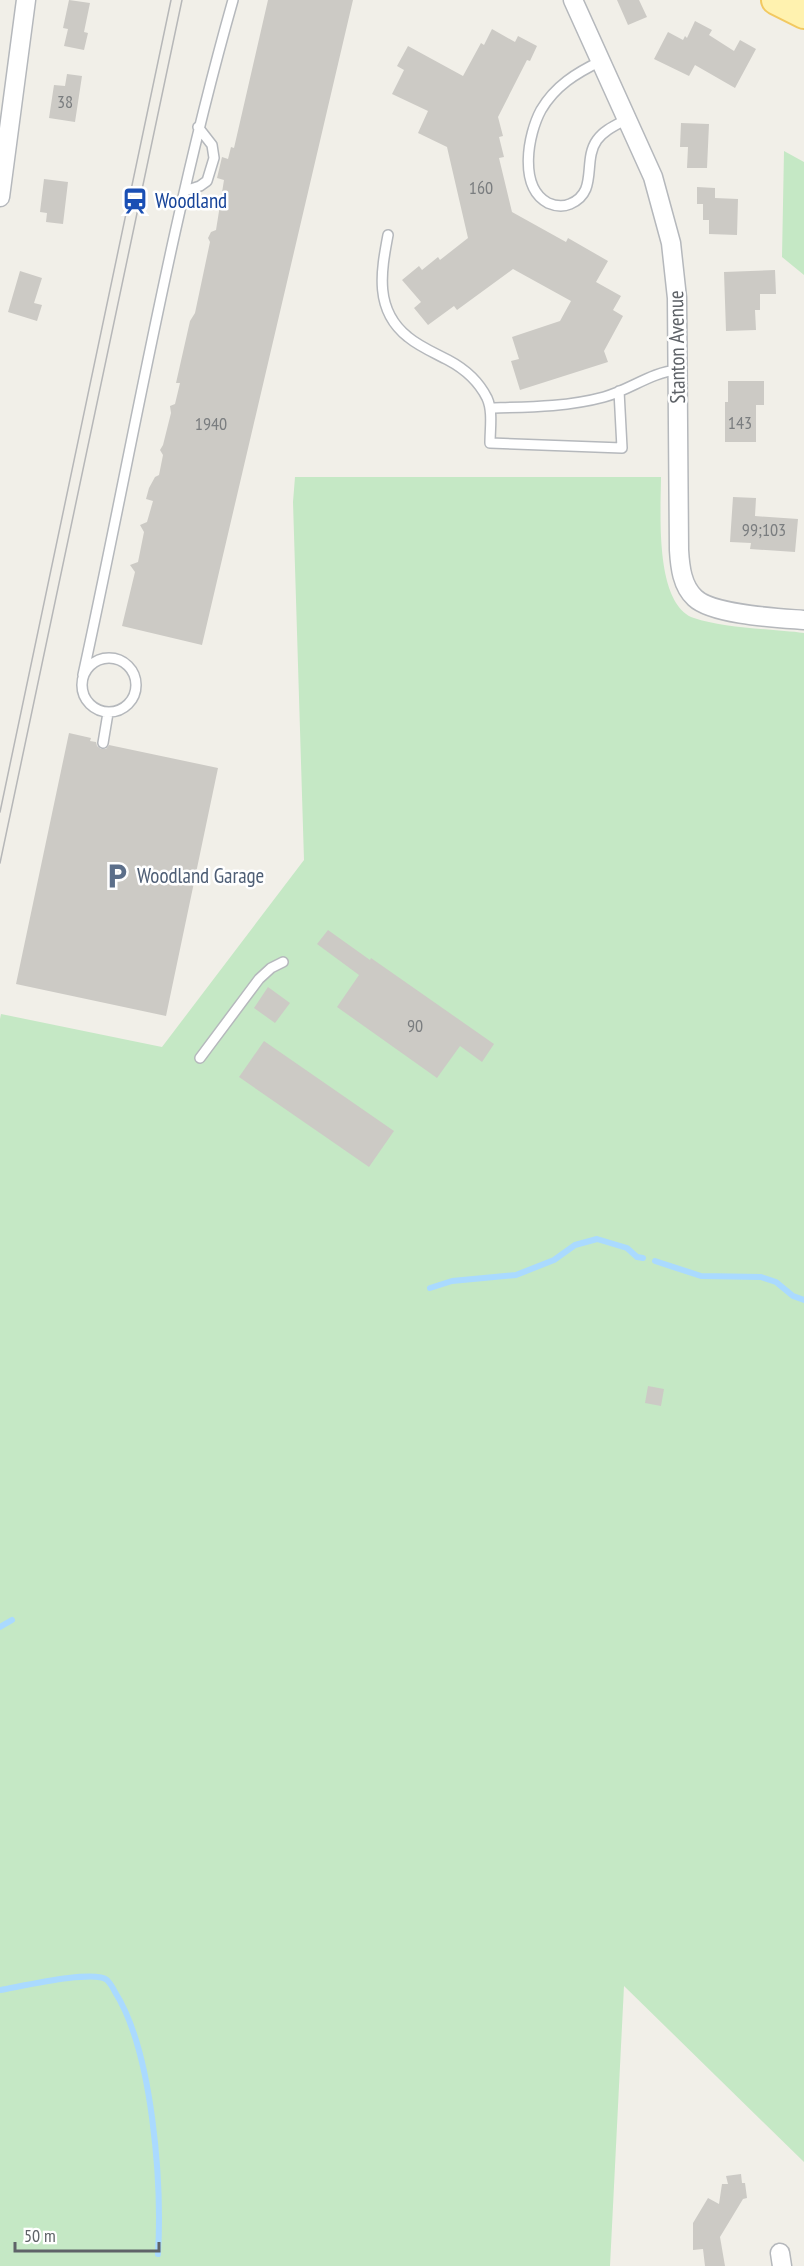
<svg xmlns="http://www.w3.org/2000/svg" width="804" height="2266" font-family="'PT Sans Narrow',sans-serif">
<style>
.green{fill:#c5e8c5}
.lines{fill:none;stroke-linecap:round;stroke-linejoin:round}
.stream{stroke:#aadaff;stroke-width:6}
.building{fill:#cccac5}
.service-casing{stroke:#b5b8bc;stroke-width:12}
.minor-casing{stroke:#b5b8bc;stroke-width:21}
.primary-casing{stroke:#f2c960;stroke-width:32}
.service{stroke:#fff;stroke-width:9}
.minor{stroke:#fff;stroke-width:18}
.primary{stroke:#fff2af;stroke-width:28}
.tram{stroke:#b6b7b8;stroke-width:1.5}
.labels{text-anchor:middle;stroke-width:5;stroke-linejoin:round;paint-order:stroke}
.number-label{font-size:18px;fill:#7a7d7f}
.transit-label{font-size:21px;fill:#164399;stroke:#fff;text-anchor:start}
.street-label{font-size:21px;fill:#5f6368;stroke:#fff}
.service-label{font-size:21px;fill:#4e5e75;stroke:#fff;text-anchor:start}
</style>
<rect width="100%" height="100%" fill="#f1efe8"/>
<!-- green -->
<path class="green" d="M 784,151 L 804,162 L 804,275 L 782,257 Z
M 295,477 L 661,477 C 661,511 654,604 694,618 C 722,628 773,629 804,633 L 804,2162 L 624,1986 L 610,2266 L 0,2266 L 0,1019 L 1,1014 L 162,1047 L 304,860 L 293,502 Z"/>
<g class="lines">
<!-- stream -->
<path class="stream" d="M 655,1261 L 701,1276 L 761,1277 L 776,1282 L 793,1296 L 804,1300
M 430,1288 L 452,1281 L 516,1275 L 554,1260 L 575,1245 L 597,1239 L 627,1248 L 637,1257 L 643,1258
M 0,1627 L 12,1620
M 0,1990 C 19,1987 94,1969 107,1980 C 110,1983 113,1988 115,1992 C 153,2052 162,2184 158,2254"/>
</g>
<!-- building -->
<path class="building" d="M 69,0 L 90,3 L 84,32 L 88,33 L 84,50 L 64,46 L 68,29 L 63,28 Z
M 268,0 L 353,0 L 202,645 L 122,626 L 135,572 L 130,565 L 138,562 L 144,532 L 140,525 L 147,522 L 153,501 L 146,499 L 149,488 L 155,477 L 159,475 L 163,455 L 160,450 L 163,445 L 171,413 L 170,406 L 175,404 L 180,383 L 176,383 L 190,321 L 195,313 L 210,242 L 208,238 L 211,232 L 216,230 L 224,180 L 217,178 L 222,157 L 228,159 L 231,147 L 234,148 Z
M 617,0 L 639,0 L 647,17 L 628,25 Z
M 695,21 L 712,30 L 709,35 L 734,51 L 740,40 L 756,49 L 735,88 L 695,65 L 689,76 L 654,59 L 668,32 L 683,40 L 685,36 L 687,38 Z
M 492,29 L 515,42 L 518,36 L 537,46 L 530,61 L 527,60 L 498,117 L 503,136 L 499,137 L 504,157 L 499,158 L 512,212 L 566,242 L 568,238 L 608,261 L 596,282 L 621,296 L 613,310 L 623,316 L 604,351 L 608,362 L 520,390 L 511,361 L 519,359 L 512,337 L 560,321 L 571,301 L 513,269 L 457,310 L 454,306 L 428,325 L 414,308 L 421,302 L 402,280 L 419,266 L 422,270 L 438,257 L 440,260 L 468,238 L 447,147 L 418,133 L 428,111 L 392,94 L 404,70 L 397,66 L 408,46 L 463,76 L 481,43 L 484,45 Z
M 67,74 L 82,76 L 75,122 L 49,118 L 54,85 L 65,86 Z
M 681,123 L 709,124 L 707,168 L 687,168 L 688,147 L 680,147 Z
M 44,179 L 68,182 L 63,224 L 46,222 L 47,213 L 40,212 Z
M 697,187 L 715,188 L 715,198 L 738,199 L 737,235 L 709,234 L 709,220 L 703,220 L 703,204 L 697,204 Z
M 775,270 L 776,294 L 760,294 L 760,310 L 755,310 L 756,330 L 726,331 L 724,272 Z
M 20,271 L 42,278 L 34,303 L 42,305 L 37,321 L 8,312 Z
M 728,381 L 764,381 L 764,405 L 756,405 L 756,442 L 725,442 L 725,402 L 728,402 Z
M 733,497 L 756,498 L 755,516 L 798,519 L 795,552 L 750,549 L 751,543 L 730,542 Z
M 69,733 L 91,738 L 90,741 L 96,742 L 97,746 L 101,749 L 106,749 L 109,745 L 218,768 L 166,1016 L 16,984 Z
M 328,930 L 370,960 L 371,958 L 494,1044 L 482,1062 L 460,1046 L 437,1078 L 337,1007 L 359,975 L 317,944 Z
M 268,987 L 290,1003 L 275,1023 L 254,1008 Z
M 264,1041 L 394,1131 L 369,1167 L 239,1077 Z
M 648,1386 L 664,1389 L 661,1406 L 645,1403 Z
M 741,2174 L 742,2183 L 745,2183 L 747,2198 L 743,2199 L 720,2237 L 725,2266 L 705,2266 L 703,2249 L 693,2250 L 693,2223 L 708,2198 L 719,2204 L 722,2184 L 728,2184 L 726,2176 Z"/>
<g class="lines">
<!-- service casing -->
<g class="service-casing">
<path id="service" d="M 601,61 C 576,73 555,86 541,110 C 528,134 518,187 548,203 C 555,206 563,207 570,204 C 599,192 582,161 597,140 C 604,130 616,125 627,119
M 185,191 L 200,186 L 207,181 L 214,158 L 212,145 L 198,127
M 388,235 C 381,272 374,310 408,337 C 420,347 435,353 448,360 C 465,369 478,380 487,398 C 493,411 490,429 490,443 L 622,448 L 619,391
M 490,408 C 529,407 567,407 604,397 C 630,390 651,372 678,370
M82 685a27 27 0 1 1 54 0a27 27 0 1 1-54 0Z
M 83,675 C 132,450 170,222 233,0
M 103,743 L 108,713
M 200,1058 L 259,979 L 271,968 L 283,962"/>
</g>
<!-- minor casing -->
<g class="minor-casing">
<path id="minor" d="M 573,0 L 653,177 L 671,243 L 677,298 L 679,550 C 680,567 682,586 695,598 C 713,615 779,618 804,620
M 0,197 L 26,0
M 780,2253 L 782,2266"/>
</g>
<!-- primary casing -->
<g class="primary-casing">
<path id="primary" d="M 776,0 L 804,14"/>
</g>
<!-- service -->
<use href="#service" class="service"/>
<!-- minor -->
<use href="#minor" class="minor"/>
<!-- primary -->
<use href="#primary" class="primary"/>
<!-- tram -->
<path class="tram" d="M 0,812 L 171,0
M 0,863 L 182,0"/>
</g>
<!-- icons -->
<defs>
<g id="station-bare" transform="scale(2.07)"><path d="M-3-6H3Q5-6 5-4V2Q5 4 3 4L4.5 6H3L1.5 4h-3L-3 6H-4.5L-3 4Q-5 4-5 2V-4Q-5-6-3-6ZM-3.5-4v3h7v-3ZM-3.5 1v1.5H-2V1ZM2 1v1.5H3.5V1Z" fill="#1a4fb4" stroke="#fff" stroke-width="2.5" paint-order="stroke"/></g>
<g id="parking-bare" transform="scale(2.07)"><path d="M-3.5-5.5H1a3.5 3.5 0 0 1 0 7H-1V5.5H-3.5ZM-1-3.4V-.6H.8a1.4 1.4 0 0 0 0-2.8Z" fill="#5c6f8a" stroke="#fff" stroke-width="2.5" paint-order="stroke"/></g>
</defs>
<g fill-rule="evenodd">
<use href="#station-bare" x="135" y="201"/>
<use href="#parking-bare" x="117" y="876"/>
</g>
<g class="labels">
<!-- number labels -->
<g class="number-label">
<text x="65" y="108">38</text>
<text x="481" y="194">160</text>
<text x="740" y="429">143</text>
<text x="211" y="430">1940</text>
<text x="764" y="536">99;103</text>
<text x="415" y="1032">90</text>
</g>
<!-- transit labels -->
<g class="transit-label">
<text x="155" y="208">Woodland</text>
</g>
<!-- street labels -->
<g class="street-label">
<text transform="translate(677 347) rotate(-91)" y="7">Stanton Avenue</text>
</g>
<!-- service labels -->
<g class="service-label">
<text x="137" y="883">Woodland Garage</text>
</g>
</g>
<!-- scale -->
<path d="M15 2242v9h144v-9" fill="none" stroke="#5f6368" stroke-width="3"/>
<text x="24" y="2242" font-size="18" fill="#5f6368" stroke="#ffffff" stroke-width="4.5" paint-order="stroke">50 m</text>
</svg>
